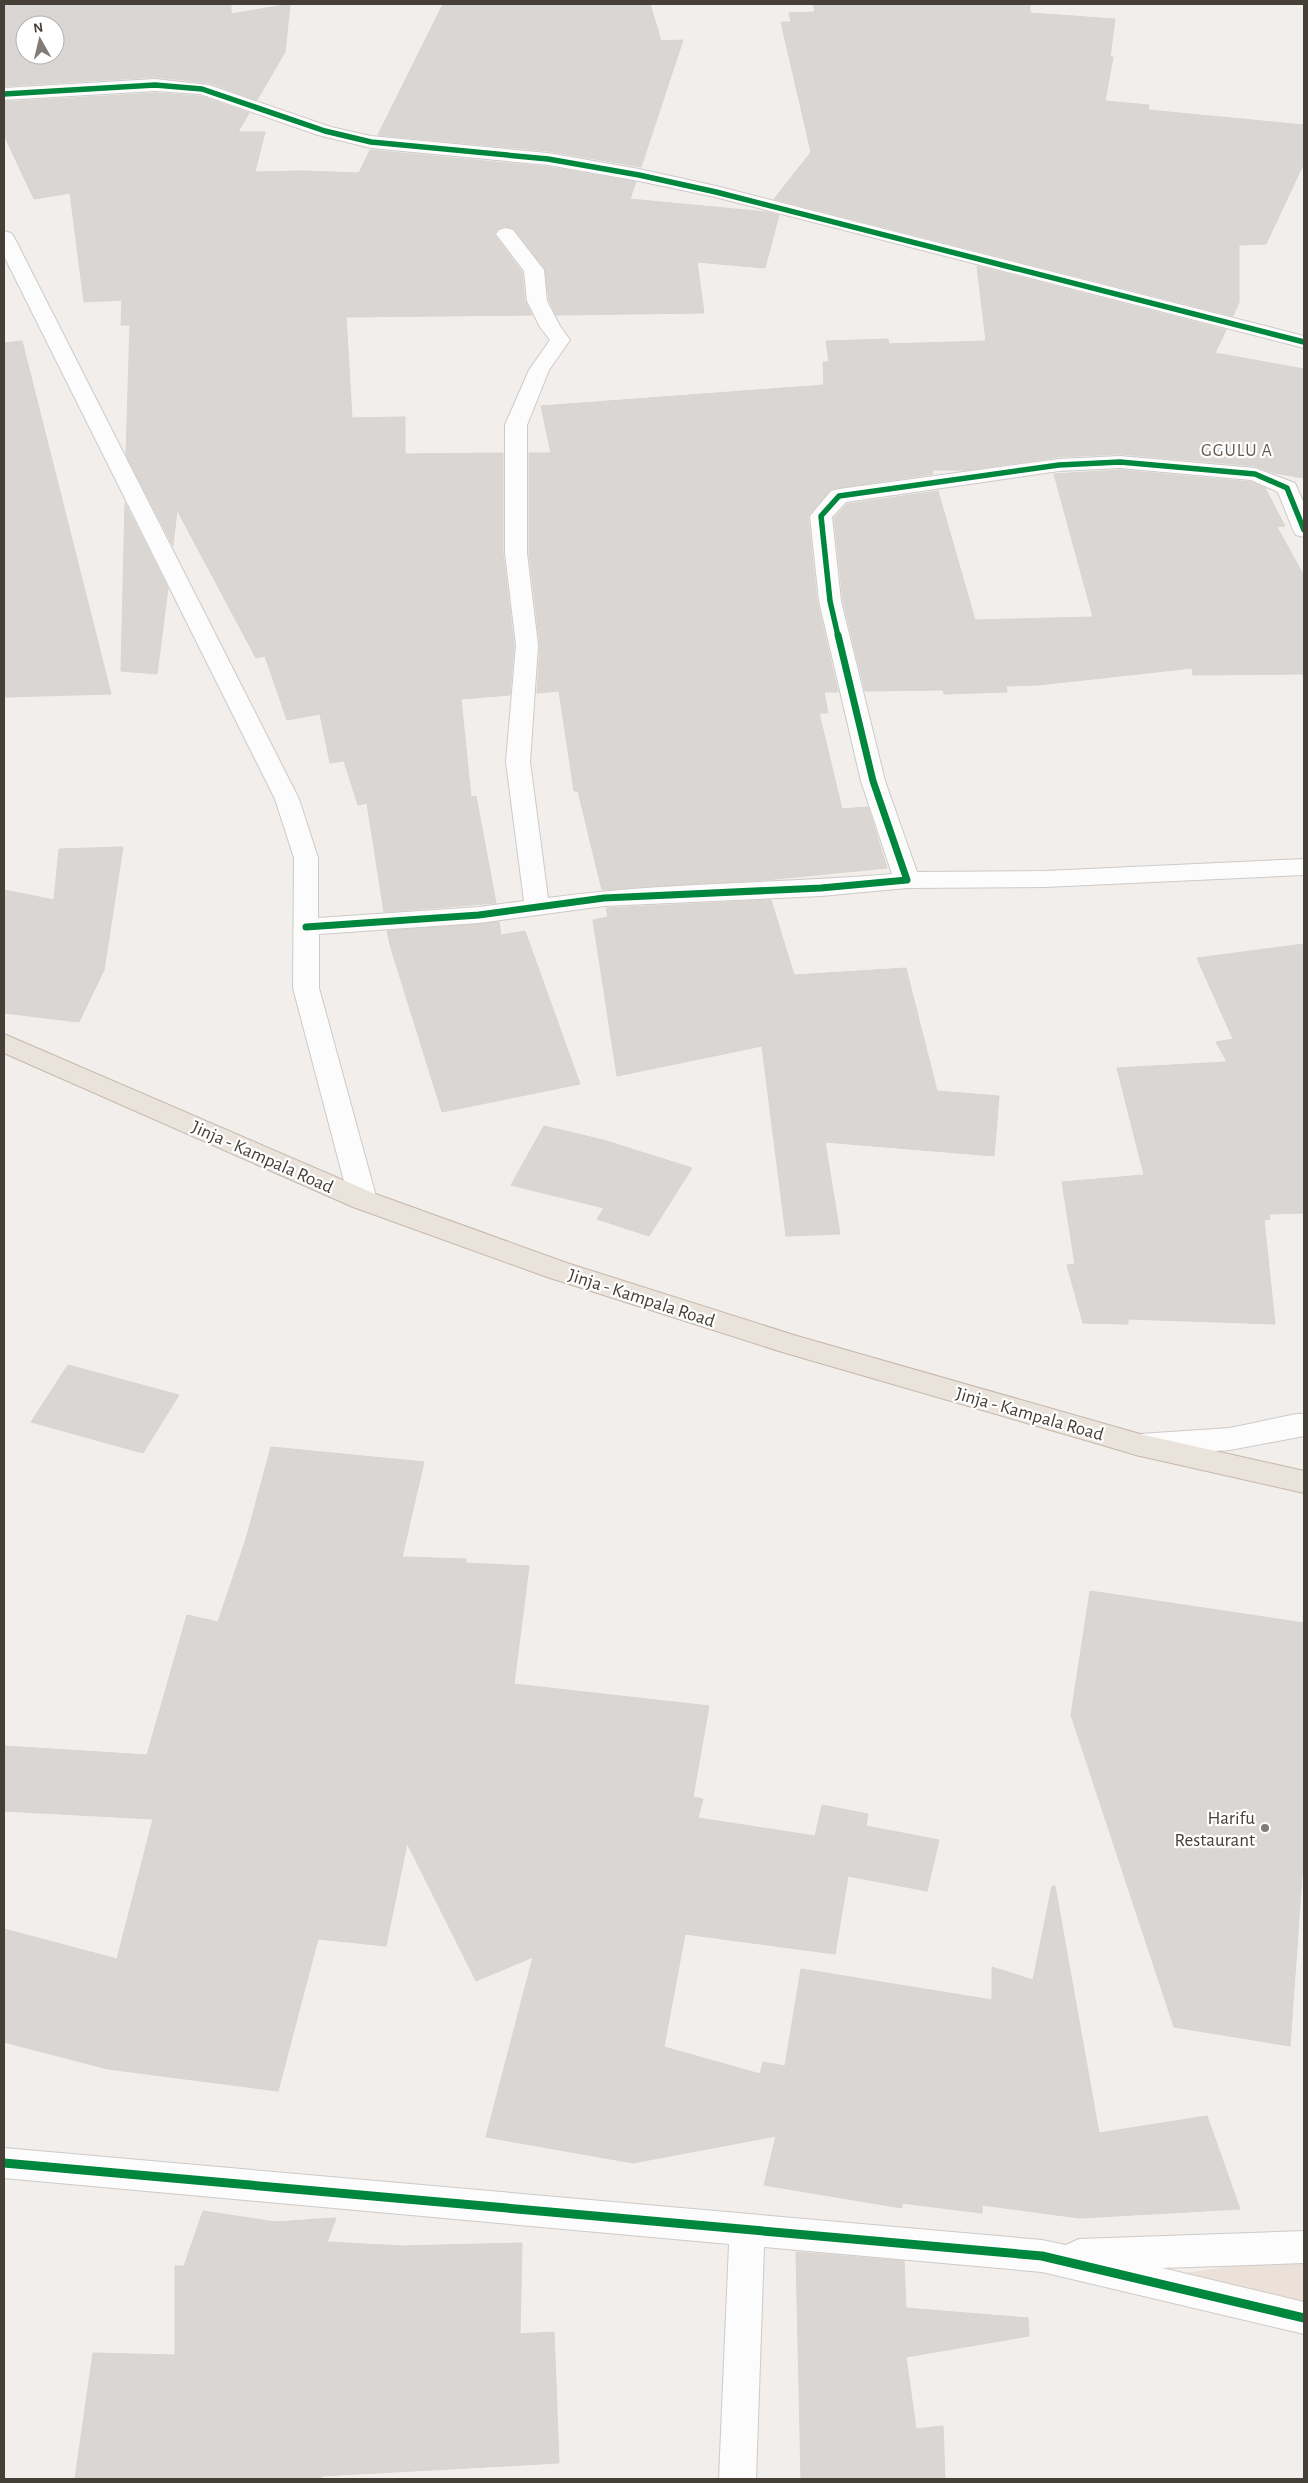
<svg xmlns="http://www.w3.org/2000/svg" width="1308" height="2483" font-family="'Alegreya Sans',sans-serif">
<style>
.commercial{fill:#ebe1d9}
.building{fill:#d9d6d3;stroke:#d9d5d1;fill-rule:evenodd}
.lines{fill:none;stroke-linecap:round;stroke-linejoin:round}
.minor-casing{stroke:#cdcac8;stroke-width:2}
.highway-casing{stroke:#c6b7aa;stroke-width:2}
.minor{fill:#fdfcfc;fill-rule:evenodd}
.highway{fill:#eae3db;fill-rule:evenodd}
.cycleway-far2-casing{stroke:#fff;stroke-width:8}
.cycleway-far1-casing{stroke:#fff;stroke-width:10}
.cycleway-casing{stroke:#fff;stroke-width:12}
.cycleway-far2{stroke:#00873e;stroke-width:5.5}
.cycleway-far1{stroke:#00873e;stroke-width:7}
.cycleway{stroke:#00873e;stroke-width:9}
.poi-dot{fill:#827c77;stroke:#fff;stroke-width:2}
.labels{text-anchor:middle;stroke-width:4.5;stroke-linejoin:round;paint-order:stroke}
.far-quarter-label{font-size:18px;letter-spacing:1px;fill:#685b50;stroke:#fff}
.street-label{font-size:19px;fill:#463f38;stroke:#fff}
.poi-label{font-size:19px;fill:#463f38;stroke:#fff;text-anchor:end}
</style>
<rect width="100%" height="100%" fill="#f1eeeb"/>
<!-- commercial -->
<path class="commercial" d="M 1304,2256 L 1304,2309 L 1185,2273 Z"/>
<!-- building -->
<path class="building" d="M 4,4 L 231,4 L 231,14 L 290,4 L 285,52 L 257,100 L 210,83 L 155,77 L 4,86 ZM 25,25 L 55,25 L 55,55 L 25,55 Z
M 443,4 L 650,4 L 661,41 L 683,40 L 641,167 L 548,151 L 378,135 Z
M 813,4 L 1030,4 L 1030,13 L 1115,19 L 1110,57 L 1113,57 L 1105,101 L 1149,105 L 1148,110 L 1304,125 L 1304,163 L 1266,244 L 1239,245 L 1239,302 L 1233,316 L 774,199 L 811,152 L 781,22 L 791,22 L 789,13 L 815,12 Z
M 155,93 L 200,96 L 249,113 L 238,132 L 265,132 L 255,172 L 301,171 L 359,173 L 370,150 L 548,167 L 636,182 L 630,199 L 766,212 L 779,215 L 765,268 L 697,262 L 704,313 L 556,315 L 549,300 L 545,269 L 514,229 L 505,226 L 498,229 L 494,234 L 522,272 L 525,301 L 532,315 L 346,317 L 352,418 L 405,417 L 405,454 L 503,453 L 503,553 L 514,645 L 510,695 L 461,699 L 471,797 L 476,796 L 496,903 L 384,912 L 367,803 L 358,805 L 344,761 L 330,763 L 320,714 L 287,720 L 265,656 L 256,658 L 177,510 L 173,546 L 126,455 L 130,325 L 121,325 L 122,300 L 84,302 L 70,193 L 34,199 L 4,135 L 4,102 Z
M 977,266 L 1226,330 L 1215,353 L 1304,369 L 1304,478 L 1274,473 L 1255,466 L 1120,454 L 1059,457 L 967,470 L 932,470 L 933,474 L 831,489 L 808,516 L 817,601 L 838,692 L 824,692 L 828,713 L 819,713 L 842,809 L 868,807 L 887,868 L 765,880 L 602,890 L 578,791 L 574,791 L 559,691 L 537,693 L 540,645 L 529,553 L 529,453 L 551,453 L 541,406 L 824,385 L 823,362 L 829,362 L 826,341 L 888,339 L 889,344 L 986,341 Z
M 22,341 L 111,694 L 4,697 L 4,343 Z
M 1120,470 L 1251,482 L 1265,488 L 1285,526 L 1277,527 L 1304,576 L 1304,674 L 1193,675 L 1192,668 L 1038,685 L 1006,686 L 1007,692 L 944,694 L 943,690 L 865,691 L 843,601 L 834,518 L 847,504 L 938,491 L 975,620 L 1093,617 L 1054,474 Z
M 125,503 L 168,588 L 157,674 L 121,671 Z
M 123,847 L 104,970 L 79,1022 L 4,1013 L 4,890 L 54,900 L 59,849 Z
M 771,900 L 794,975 L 906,968 L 937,1091 L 999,1096 L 994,1156 L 825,1142 L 840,1234 L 786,1236 L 762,1046 L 617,1076 L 593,920 L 608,917 L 606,908 Z
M 499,922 L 501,935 L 525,931 L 580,1084 L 442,1112 L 390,945 L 387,931 Z
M 1304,944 L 1304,1213 L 1269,1214 L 1270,1219 L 1264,1220 L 1275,1324 L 1128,1319 L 1128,1324 L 1083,1323 L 1067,1265 L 1075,1264 L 1062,1182 L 1144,1175 L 1117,1068 L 1227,1062 L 1216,1042 L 1233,1039 L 1197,958 Z
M 544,1126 L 603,1140 L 692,1168 L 649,1236 L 597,1219 L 604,1208 L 511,1185 Z
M 68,1365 L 179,1395 L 143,1453 L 31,1422 Z
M 271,1447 L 424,1462 L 402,1557 L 466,1559 L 466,1563 L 529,1566 L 514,1684 L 709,1706 L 693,1797 L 703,1799 L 698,1818 L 815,1836 L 822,1805 L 868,1814 L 866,1826 L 939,1840 L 927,1891 L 848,1876 L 835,1954 L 685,1934 L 664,2047 L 760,2074 L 763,2062 L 785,2066 L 801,1969 L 992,2000 L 992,1967 L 1033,1980 L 1052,1886 L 1055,1886 L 1099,2133 L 1207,2116 L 1240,2209 L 1079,2218 L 982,2205 L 982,2213 L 902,2203 L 902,2208 L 764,2185 L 776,2136 L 633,2163 L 486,2137 L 533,1957 L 476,1981 L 407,1843 L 386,1946 L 318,1939 L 278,2091 L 108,2069 L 4,2042 L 4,1929 L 117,1959 L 153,1819 L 4,1811 L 4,1746 L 147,1755 L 187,1615 L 218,1622 L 246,1539 Z
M 1090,1591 L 1304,1623 L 1304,1848 L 1290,2046 L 1174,2027 L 1071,1715 Z
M 203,2211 L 275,2222 L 336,2218 L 327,2242 L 402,2246 L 522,2243 L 520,2334 L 554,2332 L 559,2463 L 321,2476 L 321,2479 L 75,2479 L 93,2353 L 175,2355 L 175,2266 L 184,2266 Z
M 796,2252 L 904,2261 L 906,2308 L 1028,2318 L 1029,2336 L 906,2357 L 916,2429 L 943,2426 L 945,2479 L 801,2479 Z"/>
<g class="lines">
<!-- minor casing -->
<g class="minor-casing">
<path id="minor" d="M 155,79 L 209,85 L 331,127 L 371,136 L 548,153 L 639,169 L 716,186 L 1304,336 L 1304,348 L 715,197 L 639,181 L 548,165 L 371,148 L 318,135 L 200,94 L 155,91 L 4,100 L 4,88 Z
M 506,228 L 513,230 L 544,270 L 547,301 L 560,326 L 570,340 L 549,370 L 527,425 L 527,553 L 538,645 L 530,762 L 548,898 C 662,882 778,884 892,874 L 861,781 L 819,601 L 810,516 L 831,491 L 839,489 L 1059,459 L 1120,456 L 1255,468 L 1295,483 L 1304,504 L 1304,537 L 1296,535 L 1293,530 L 1278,492 L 1251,480 L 1120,468 L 1059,471 L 846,502 L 832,517 L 841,601 L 885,781 L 917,872 L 1045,871 L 1304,859 L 1304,875 L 1045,887 L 907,888 L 821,896 L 604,906 L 479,923 L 319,934 L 319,988 L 377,1200 L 373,1207 L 363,1209 L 353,1207 L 349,1200 L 293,988 L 294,858 L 275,799 L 4,256 L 4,231 L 11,233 L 14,237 L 299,799 L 318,858 L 318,918 L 479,907 L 524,901 L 506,762 L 516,645 L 505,553 L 505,425 L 529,370 L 550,340 L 540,327 L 527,301 L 524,271 L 496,234 L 499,230 Z
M 1296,1414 L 1304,1414 L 1304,1436 L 1230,1450 L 1140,1456 L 1130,1453 L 1125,1445 L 1130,1437 L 1140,1434 L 1230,1428 Z
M 4,2148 L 1042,2240 L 1066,2245 L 1079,2239 L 1304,2231 L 1304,2263 L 1162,2268 L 1304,2302 L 1304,2334 L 1042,2272 L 764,2247 L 756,2479 L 719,2479 L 729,2244 L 4,2178 Z"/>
</g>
<!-- highway casing -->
<g class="highway-casing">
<path id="highway" d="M 4,1034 L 373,1193 L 567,1263 L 797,1336 L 1140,1434 L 1304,1471 L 1304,1493 L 1140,1456 L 782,1352 L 547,1277 L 353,1207 L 4,1053 Z"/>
</g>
<!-- minor -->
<use href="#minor" class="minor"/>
<!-- highway -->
<use href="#highway" class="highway"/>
<!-- cycleway-far2 casing -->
<g class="cycleway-far2-casing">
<path id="cycleway-far2" d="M 4,94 L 155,85 L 202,89 L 325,131 L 371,142 L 548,159 L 639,175 L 716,192 L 1304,342
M 838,636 L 830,601 L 821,516 L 839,496 L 1059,465 L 1120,462 L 1255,474 L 1287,488 L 1304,530"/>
</g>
<!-- cycleway-far1 casing -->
<g class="cycleway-far1-casing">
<path id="cycleway-far1" d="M 306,927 L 479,915 L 604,898 L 821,888 L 907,880 L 873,781 L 838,635"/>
</g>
<!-- cycleway casing -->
<g class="cycleway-casing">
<path id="cycleway" d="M 4,2163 L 1042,2256 L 1304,2318"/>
</g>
<!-- cycleway-far2 -->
<use href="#cycleway-far2" class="cycleway-far2"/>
<!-- cycleway-far1 -->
<use href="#cycleway-far1" class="cycleway-far1"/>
<!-- cycleway -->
<use href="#cycleway" class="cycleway"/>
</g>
<!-- markers -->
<circle class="poi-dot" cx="1265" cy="1828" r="5"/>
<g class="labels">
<!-- far-quarter labels -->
<g class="far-quarter-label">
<text x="1237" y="456">GGULU A</text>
</g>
<!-- street labels -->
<g class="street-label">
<text transform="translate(263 1156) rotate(24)" y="7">Jinja - Kampala Road</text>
<text transform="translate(642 1297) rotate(18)" y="7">Jinja - Kampala Road</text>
<text transform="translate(1030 1413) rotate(16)" y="7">Jinja - Kampala Road</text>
</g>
<!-- poi labels -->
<g class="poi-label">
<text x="1255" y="1824">Harifu<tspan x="1255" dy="22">Restaurant</tspan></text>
</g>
</g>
<!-- border -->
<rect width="1308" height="2483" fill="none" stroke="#463f38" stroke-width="10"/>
<!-- north arrow -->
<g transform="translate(40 40) rotate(352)"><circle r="24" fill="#ffffff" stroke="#b5b2af"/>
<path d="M0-4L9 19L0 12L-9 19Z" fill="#827c77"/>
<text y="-8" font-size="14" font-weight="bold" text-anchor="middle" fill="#463f38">N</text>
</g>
</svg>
